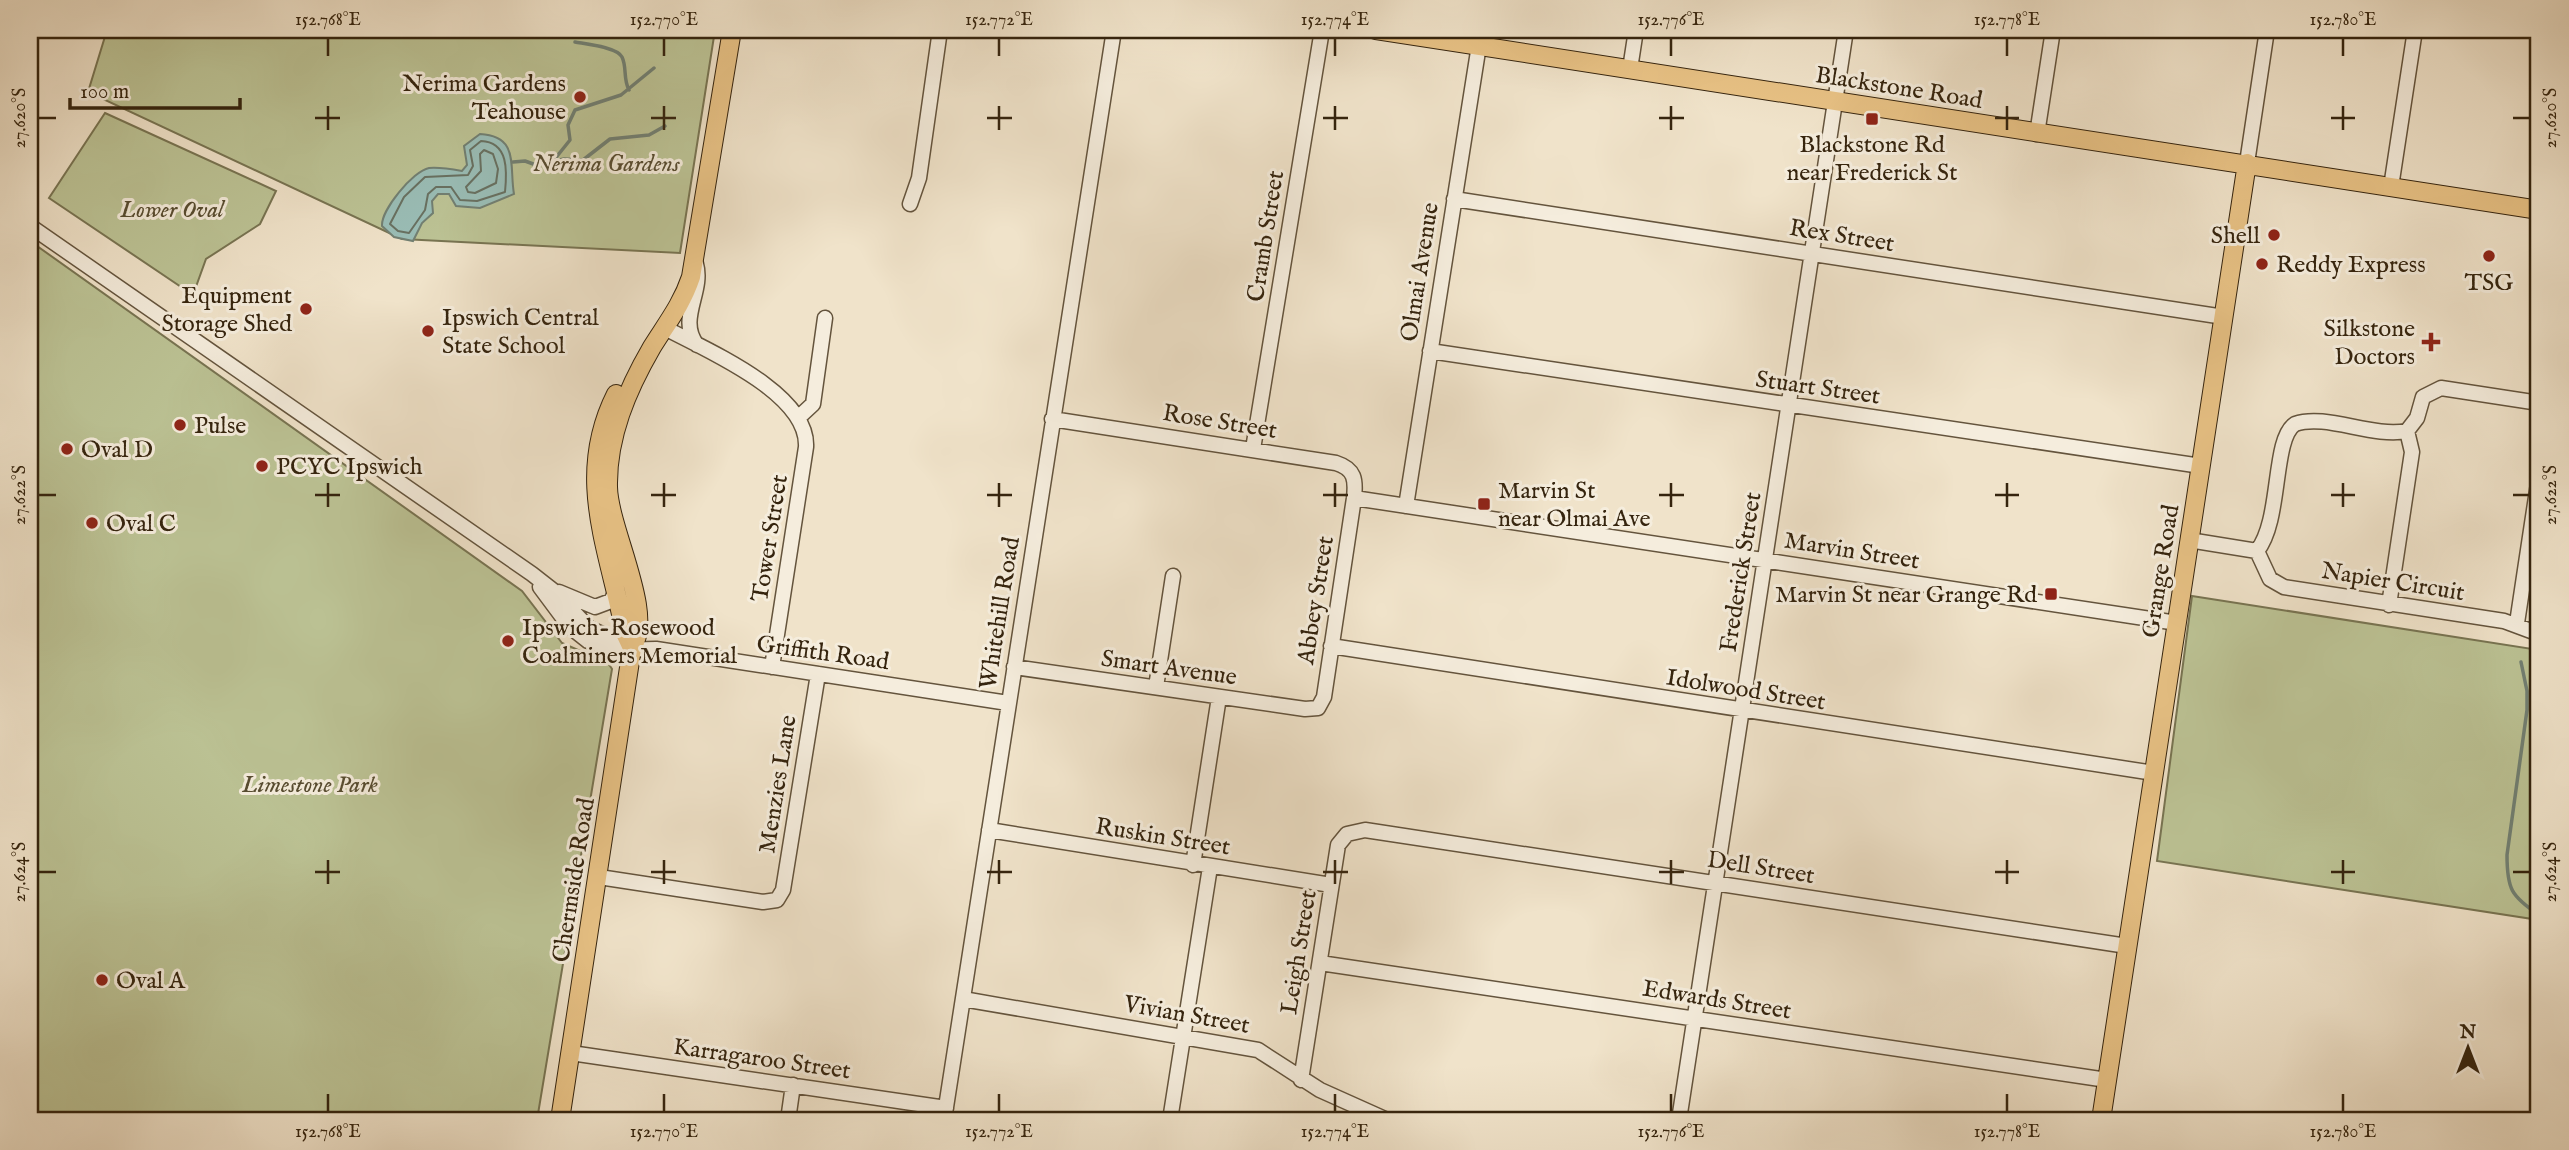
<svg xmlns="http://www.w3.org/2000/svg" width="2569" height="1150" font-family="'IM FELL English',serif">
<style>
.green{fill:#bcc395;stroke:#787452;stroke-width:2}
.water{fill:#9abeb7;stroke:#728073;stroke-width:2}
.lines{fill:none;stroke-linecap:round;stroke-linejoin:round}
.shore{stroke:#687162;stroke-width:2}
.stream{stroke:#728073;stroke-width:3.5}
.minor-casing{stroke:#64543d;stroke-width:17}
.major-casing{stroke:#35240e;stroke-width:20}
.minor{stroke:#f5eddd;stroke-width:14}
.major{stroke:#e8c285;stroke-width:18}
.ticks{fill:none;stroke:#35240e;stroke-width:2.5}
.poi-dot{fill:#8f2418;stroke:#f5eddd;stroke-width:2.5}
.labels{text-anchor:middle;stroke-width:6;stroke-linejoin:round;paint-order:stroke}
.poi-label{font-size:24px;fill:#35240e;stroke:#f5eddd;text-anchor:start}
.street-label{font-size:24px;fill:#35240e;stroke:#f5eddd}
.park-label{font-size:24px;font-style:italic;fill:#574c30;stroke:#f5eddd}
.neatline{fill:none;stroke:#35240e;stroke-width:2.5}
.ticks-label{font-size:18px;text-anchor:middle;fill:#35240e}
</style>
<rect width="100%" height="100%" fill="#f0e3ca"/>
<filter id="stains"><feTurbulence type="fractalNoise" baseFrequency=".00286" numOctaves="4"/><feColorMatrix values="0 0 0 0 .2 0 0 0 0 .09 0 0 0 0 .02 0 0 0 .5 -.17"/></filter>
<radialGradient id="worn" r=".72"><stop offset=".6" stop-color="#630" stop-opacity="0"/><stop offset="1" stop-color="#630" stop-opacity=".3"/></radialGradient>
<!-- green -->
<path class="green" d="M 107,30 L 715,30 L 680,253 L 402,239 L 88,92 Z
M 105,113 L 276,191 L 260,224 L 206,259 L 193,295 L 49,198 Z
M 30,241 L 522,591 L 562,643 L 608,663 L 612,669 L 537,1120 L 30,1120 Z
M 2192,596 L 2539,650 L 2539,929 L 2532,919 L 2157,861 Z"/>
<!-- water -->
<path class="water" d="M 480,134 C 520,136 509,167 514,194 L 480,208 L 456,206 L 449,194 L 438,194 L 432,201 L 433,213 L 422,223 L 413,241 L 394,237 L 382,226 C 381,210 413,171 429,168 C 440,167 451,169 462,171 L 467,165 L 464,146 Z"/>
<g class="lines">
<!-- shore -->
<path class="shore" d="M 481,141 C 509,142 507,172 505,192 L 477,201 L 460,200 L 451,187 L 436,187 L 428,194 L 425,210 L 409,233 L 398,231 L 390,224 L 404,197 L 425,177 L 468,175 L 473,166 L 470,150 Z
M 484,150 L 493,154 L 498,169 L 496,183 L 475,193 L 468,192 L 466,187 L 481,171 L 480,154 Z"/>
<!-- stream -->
<path class="stream" d="M 575,42 C 586,44 617,47 622,57 C 627,67 623,79 629,90
M 554,160 L 570,140 L 568,125 L 575,110 L 621,95 L 654,68
M 513,162 L 525,161 L 536,165 L 564,159 L 583,160 L 610,139 L 649,135 L 665,126
M 2521,662 L 2527,691 L 2527,710 L 2507,855 C 2507,889 2511,896 2539,915"/>
<!-- minor casing -->
<g class="minor-casing">
<path id="minor" d="M 1630,69 L 1636,30
M 2037,134 L 2053,30
M 2247,163 L 2267,30
M 2391,187 L 2415,30
M 1454,199 L 2224,317
M 910,204 L 919,178 L 940,30
M 30,226 L 532,574 L 555,592 L 589,628 L 632,648
M 696,264 C 704,292 677,319 697,345
M 665,328 C 706,350 809,393 806,447 L 772,667
M 1430,351 L 2201,466
M 799,417 L 813,404 L 825,318
M 1253,449 L 1322,30
M 1354,498 L 2177,623
M 1406,506 L 1479,45
M 2189,540 L 2257,551 L 2270,579 L 2284,587 L 2504,621 L 2539,634
M 2257,551 C 2282,520 2272,439 2295,424 C 2326,413 2372,438 2407,431 L 2417,418 L 2423,397 L 2441,388 L 2539,403
M 540,587 L 569,626 L 588,641 L 614,650 L 656,649 L 1008,703
M 559,592 L 595,607 L 611,601 L 617,589
M 2389,605 L 2412,452 L 2407,431
M 2517,623 L 2539,477
M 1331,646 L 2154,773
M 1014,667 L 1305,709 L 1318,708 L 1324,697 L 1354,498 C 1356,480 1355,469 1336,463 L 1052,419
M 1156,687 L 1173,576
M 989,830 L 1331,885
M 1193,865 L 1219,697
M 599,877 L 763,902 L 777,900 L 783,890 L 818,674
M 1320,963 L 2107,1080
M 963,999 L 1258,1050 L 1320,1090 L 1387,1120
M 571,1053 L 946,1108
M 1301,1080 L 1338,845 L 1347,834 L 1365,830 L 2127,946
M 788,1120 L 793,1085
M 944,1120 L 1114,30
M 1170,1120 L 1210,867
M 1679,1120 L 1846,30"/>
</g>
<!-- major casing -->
<g class="major-casing">
<path id="major" d="M 1376,30 L 2539,210
M 616,394 C 574,477 609,549 625,633 L 632,648
M 560,1120 L 632,648 C 655,613 609,530 608,487 C 607,437 627,390 652,347 C 667,323 682,304 691,277 L 732,30
M 2101,1120 L 2247,163"/>
</g>
<!-- minor -->
<use href="#minor" class="minor"/>
<!-- major -->
<use href="#major" class="major"/>
</g>
<!-- ticks -->
<path class="ticks" d="M 328,38 L 328,56M 664,38 L 664,56M 999,38 L 999,56M 1335,38 L 1335,56M 1671,38 L 1671,56M 2007,38 L 2007,56M 2343,38 L 2343,56M 328,106 L 328,130M 664,106 L 664,130M 999,106 L 999,130M 1335,106 L 1335,130M 1671,106 L 1671,130M 2007,106 L 2007,130M 2343,106 L 2343,130M 38,118 L 56,118M 315,118 L 340,118M 651,118 L 676,118M 987,118 L 1012,118M 1323,118 L 1348,118M 1659,118 L 1684,118M 1995,118 L 2019,118M 2331,118 L 2355,118M 2513,118 L 2530,118M 328,483 L 328,507M 664,483 L 664,507M 999,483 L 999,507M 1335,483 L 1335,507M 1671,483 L 1671,507M 2007,483 L 2007,507M 2343,483 L 2343,507M 38,495 L 56,495M 315,495 L 340,495M 651,495 L 676,495M 987,495 L 1012,495M 1323,495 L 1348,495M 1659,495 L 1684,495M 1995,495 L 2019,495M 2331,495 L 2355,495M 2513,495 L 2530,495M 328,860 L 328,884M 664,860 L 664,884M 999,860 L 999,884M 1335,860 L 1335,884M 1671,860 L 1671,884M 2007,860 L 2007,884M 2343,860 L 2343,884M 38,872 L 56,872M 315,872 L 340,872M 651,872 L 676,872M 987,872 L 1012,872M 1323,872 L 1348,872M 1659,872 L 1684,872M 1995,872 L 2019,872M 2331,872 L 2355,872M 2513,872 L 2530,872M 328,1094 L 328,1112M 664,1094 L 664,1112M 999,1094 L 999,1112M 1335,1094 L 1335,1112M 1671,1094 L 1671,1112M 2007,1094 L 2007,1112M 2343,1094 L 2343,1112"/>
<!-- markers -->
<g class="poi-dot">
<circle cx="580" cy="97" r="7"/>
<rect x="1865" y="112" width="14" height="14" rx="3.5"/>
<circle cx="2274" cy="235" r="7"/>
<circle cx="2489" cy="256" r="7"/>
<circle cx="2262" cy="264" r="7"/>
<circle cx="306" cy="309" r="7"/>
<circle cx="428" cy="331" r="7"/>
<path d="M2427.5 331.5h7v7h7v7h-7v7h-7v-7h-7v-7h7z"/>
<circle cx="180" cy="425" r="7"/>
<circle cx="67" cy="449" r="7"/>
<circle cx="262" cy="466" r="7"/>
<rect x="1477" y="497" width="14" height="14" rx="3.5"/>
<circle cx="92" cy="523" r="7"/>
<rect x="2044" y="587" width="14" height="14" rx="3.5"/>
<circle cx="508" cy="641" r="7"/>
<circle cx="102" cy="980" r="7"/>
</g>
<g class="labels">
<!-- poi labels -->
<g class="poi-label">
<text x="566" y="91" text-anchor="end">Nerima Gardens<tspan x="566" dy="28">Teahouse</tspan></text>
<text x="1872" y="152" text-anchor="middle">Blackstone Rd<tspan x="1872" dy="28">near Frederick St</tspan></text>
<text x="2260" y="243" text-anchor="end">Shell</text>
<text x="2276" y="272">Reddy Express</text>
<text x="2489" y="290" text-anchor="middle">TSG</text>
<text x="292" y="303" text-anchor="end">Equipment<tspan x="292" dy="28">Storage Shed</tspan></text>
<text x="442" y="325">Ipswich Central<tspan x="442" dy="28">State School</tspan></text>
<text x="2415" y="336" text-anchor="end">Silkstone<tspan x="2415" dy="28">Doctors</tspan></text>
<text x="194" y="433">Pulse</text>
<text x="81" y="457">Oval D</text>
<text x="276" y="474">PCYC Ipswich</text>
<text x="1498" y="498">Marvin St<tspan x="1498" dy="28">near Olmai Ave</tspan></text>
<text x="106" y="531">Oval C</text>
<text x="2037" y="602" text-anchor="end">Marvin St near Grange Rd</text>
<text x="522" y="635">Ipswich-Rosewood<tspan x="522" dy="28">Coalminers Memorial</tspan></text>
<text x="116" y="988">Oval A</text>
</g>
<!-- street labels -->
<g class="street-label">
<text transform="translate(1899 87) rotate(9)" y="8">Blackstone Road</text>
<text transform="translate(1842 235) rotate(9)" y="8">Rex Street</text>
<text transform="translate(1265 236) rotate(-81)" y="8">Cramb Street</text>
<text transform="translate(1419 272) rotate(-81)" y="8">Olmai Avenue</text>
<text transform="translate(1818 387) rotate(8)" y="8">Stuart Street</text>
<text transform="translate(1220 421) rotate(9)" y="8">Rose Street</text>
<text transform="translate(769 538) rotate(-81)" y="8">Tower Street</text>
<text transform="translate(1852 550) rotate(9)" y="8">Marvin Street</text>
<text transform="translate(2160 571) rotate(-81)" y="8">Grange Road</text>
<text transform="translate(1740 572) rotate(-81)" y="8">Frederick Street</text>
<text transform="translate(2393 581) rotate(9)" y="8">Napier Circuit</text>
<text transform="translate(1315 600) rotate(-81)" y="8">Abbey Street</text>
<text transform="translate(999 613) rotate(-81)" y="8">Whitehill Road</text>
<text transform="translate(823 652) rotate(8)" y="8">Griffith Road</text>
<text transform="translate(1169 667) rotate(8)" y="8">Smart Avenue</text>
<text transform="translate(1746 689) rotate(9)" y="8">Idolwood Street</text>
<text transform="translate(777 784) rotate(-81)" y="8">Menzies Lane</text>
<text transform="translate(1163 836) rotate(9)" y="8">Ruskin Street</text>
<text transform="translate(1761 867) rotate(9)" y="8">Dell Street</text>
<text transform="translate(573 880) rotate(-81)" y="8">Chermside Road</text>
<text transform="translate(1298 952) rotate(-81)" y="8">Leigh Street</text>
<text transform="translate(1717 999) rotate(9)" y="8">Edwards Street</text>
<text transform="translate(1187 1014) rotate(10)" y="8">Vivian Street</text>
<text transform="translate(762 1058) rotate(8)" y="8">Karragaroo Street</text>
</g>
<!-- park labels -->
<g class="park-label">
<text x="606" y="171">Nerima Gardens</text>
<text x="172" y="217">Lower Oval</text>
<text x="310" y="792">Limestone Park</text>
</g>
</g>
<!-- margin -->
<rect width="2569" height="1150" fill="none" stroke="#f0e3ca" stroke-width="77"/>
<!-- north arrow -->
<g transform="translate(2468 1048)" stroke="#f5eddd" stroke-width="5" paint-order="stroke">
<path d="M0-5L12 26L0 18L-12 26Z" fill="#35240e"/>
<text y="-10" font-size="19" font-weight="bold" text-anchor="middle" fill="#35240e">N</text>
</g>
<!-- scale -->
<path d="M70 98v10h170v-10" fill="none" stroke="#35240e" stroke-width="3.5"/>
<text x="80" y="98" font-size="21" fill="#35240e" stroke="#f5eddd" stroke-width="5" paint-order="stroke">100 m</text>
<rect x="38" y="38" width="2492" height="1074" class="neatline"/>
<g class="ticks-label">
<text x="328" y="25">152.768°E</text>
<text x="664" y="25">152.770°E</text>
<text x="999" y="25">152.772°E</text>
<text x="1335" y="25">152.774°E</text>
<text x="1671" y="25">152.776°E</text>
<text x="2007" y="25">152.778°E</text>
<text x="2343" y="25">152.780°E</text>
<text transform="translate(19 118) rotate(-90)" y="6">27.620°S</text>
<text transform="translate(2550 118) rotate(-90)" y="6">27.620°S</text>
<text transform="translate(19 495) rotate(-90)" y="6">27.622°S</text>
<text transform="translate(2550 495) rotate(-90)" y="6">27.622°S</text>
<text transform="translate(19 872) rotate(-90)" y="6">27.624°S</text>
<text transform="translate(2550 872) rotate(-90)" y="6">27.624°S</text>
<text x="328" y="1137">152.768°E</text>
<text x="664" y="1137">152.770°E</text>
<text x="999" y="1137">152.772°E</text>
<text x="1335" y="1137">152.774°E</text>
<text x="1671" y="1137">152.776°E</text>
<text x="2007" y="1137">152.778°E</text>
<text x="2343" y="1137">152.780°E</text>
</g>
<rect width="100%" height="100%" filter="url(#stains)"/>
<rect width="100%" height="100%" fill="url(#worn)"/>
</svg>
